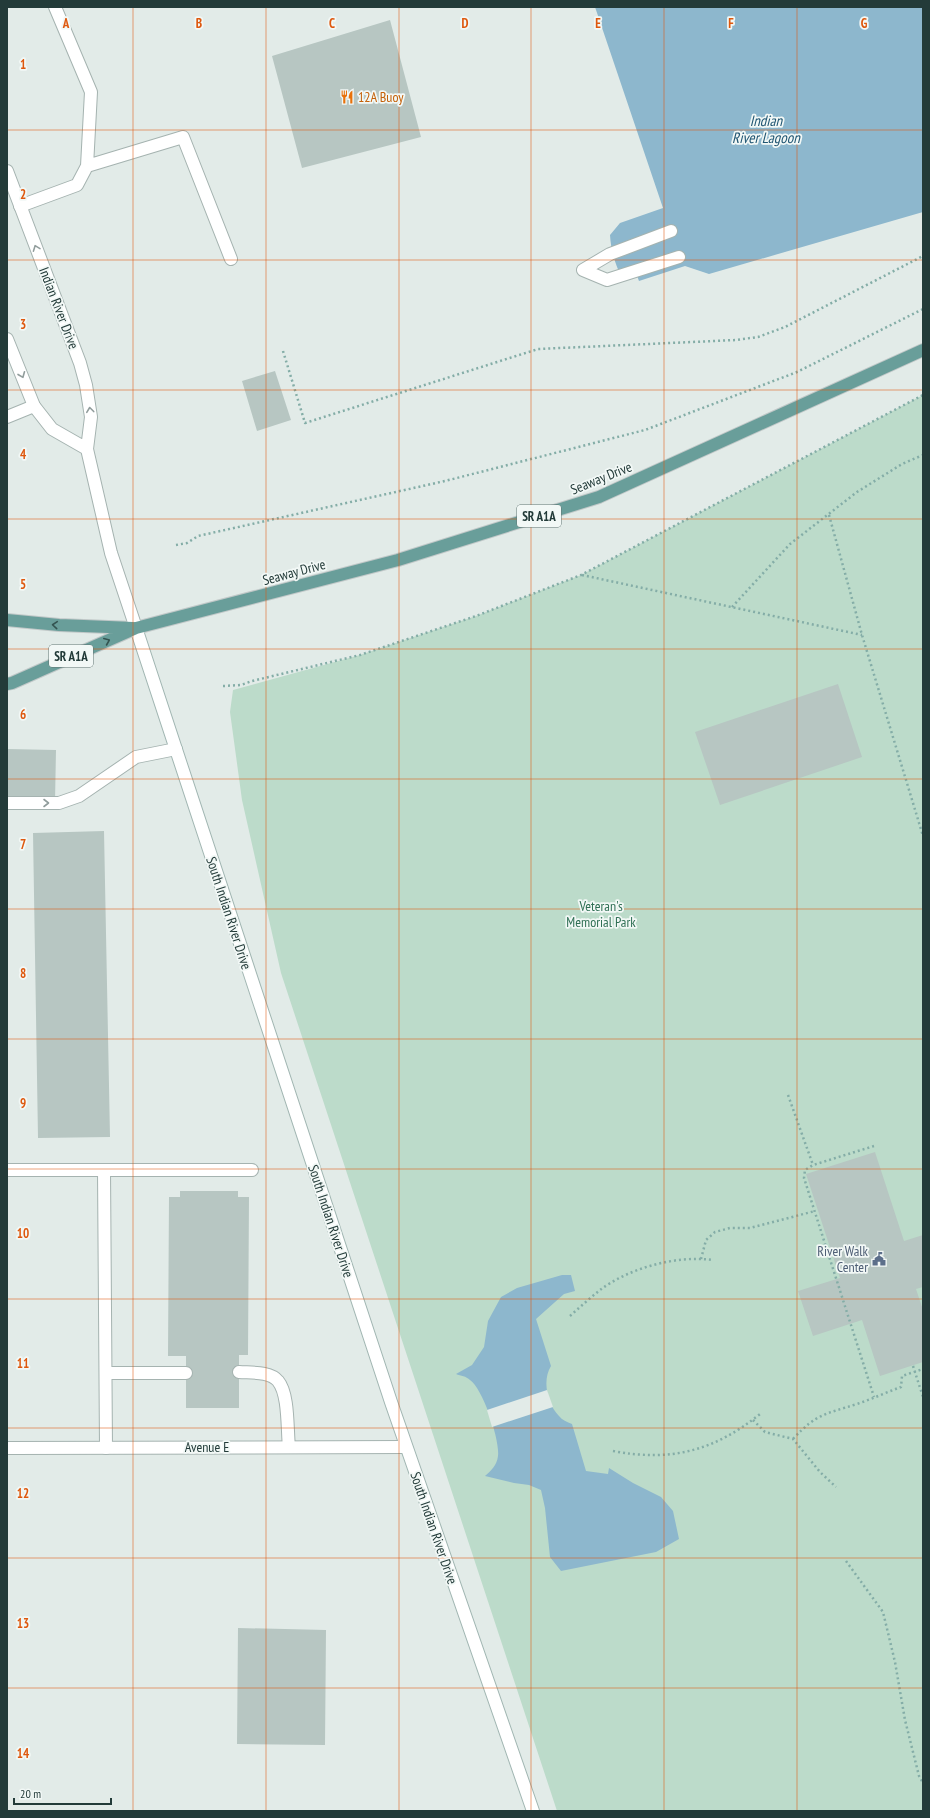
<svg xmlns="http://www.w3.org/2000/svg" width="930" height="1818" font-family="'PT Sans Narrow',sans-serif">
<style>
.green{fill:#bcdbca}
.water{fill:#8db7cd}
.pier{fill:#e2ebe8}
.building{fill:#b7c6c2}
.lines{fill:none;stroke-linecap:round;stroke-linejoin:round}
.lane-casing{stroke:#a5b3b0;stroke-width:14}
.street-casing{stroke:#a5b3b0;stroke-width:14}
.secondary-casing{stroke:#a1b6b2;stroke-width:14}
.primary-casing{stroke:#c1c8c8;stroke-width:14}
.path{stroke:#84ada7;stroke-width:2.5;stroke-dasharray:2 3;stroke-linecap:butt}
.lane{stroke:#fff;stroke-width:12}
.street{stroke:#fff;stroke-width:12}
.secondary{stroke:#fff;stroke-width:12}
.primary{stroke:#699e9a;stroke-width:12}
.oneway{stroke:#919d9c}
.oneway2{stroke:#345451}
.grid{fill:none;stroke:#de580e;stroke-width:1;stroke-opacity:0.55}
.labels{text-anchor:middle;stroke-width:3.5;stroke-linejoin:round;paint-order:stroke}
.shield{fill:#f2f8f6;stroke:#617472;stroke-width:1}
.shield-label{font-size:13px;font-weight:bold;fill:#233b39}
.food-label{font-size:14px;fill:#c56008;stroke:#f2f8f6;text-anchor:start}
.street-label{font-size:14px;fill:#233b39;stroke:#f2f8f6}
.park-label{font-size:14px;fill:#2f6f54;stroke:#f2f8f6}
.service-label{font-size:14px;fill:#4e5e75;stroke:#f2f8f6;text-anchor:end}
.water-label{font-size:15px;font-style:italic;fill:#205673;stroke:#f2f8f6}
.grid-label{font-size:13px;text-anchor:middle;font-weight:bold;fill:#de580e;stroke:#f2f8f6;stroke-width:3.5;stroke-linejoin:round;paint-order:stroke}
</style>
<rect width="100%" height="100%" fill="#e2ebe8"/>
<!-- green -->
<path class="green" d="M 923,395 L 923,1811 L 557,1811 L 281,973 L 242,800 L 230,712 L 233,690 L 360,655 L 476,616 L 581,575 Z"/>
<!-- water -->
<path class="water" d="M 595,7 L 923,7 L 923,212 L 709,274 L 685,266 L 639,281 L 636,273 L 622,278 C 615,264 611,251 610,235 L 620,223 L 663,208 Z
M 562,1275 L 571,1275 L 575,1291 L 564,1294 L 536,1319 L 551,1366 C 542,1380 547,1404 559,1416 C 562,1420 567,1422 572,1424 L 586,1471 L 608,1474 L 609,1468 L 633,1483 L 661,1497 L 673,1511 L 679,1539 L 656,1552 L 561,1571 L 550,1557 L 545,1508 L 541,1490 L 529,1485 L 514,1483 L 485,1476 C 491,1471 497,1465 498,1456 C 500,1440 483,1389 470,1380 C 466,1376 461,1376 456,1374 L 472,1365 L 484,1347 L 488,1321 L 501,1297 L 517,1288 Z"/>
<!-- pier -->
<path class="pier" d="M 547,1390 L 553,1407 L 492,1427 L 487,1410 Z"/>
<!-- building -->
<path class="building" d="M 390,20 L 421,137 L 302,168 L 272,56 Z
M 275,371 L 291,420 L 257,431 L 242,381 Z
M 838,684 L 862,757 L 720,805 L 695,732 Z
M 7,749 L 56,750 L 55,802 L 7,801 Z
M 104,831 L 110,1137 L 38,1138 L 33,833 Z
M 875,1152 L 904,1241 L 923,1235 L 923,1287 L 916,1289 L 923,1310 L 923,1362 L 880,1376 L 862,1320 L 813,1336 L 798,1291 L 840,1278 L 806,1174 Z
M 180,1191 L 238,1191 L 238,1197 L 249,1197 L 248,1355 L 239,1355 L 239,1408 L 186,1408 L 186,1356 L 168,1356 L 169,1197 L 180,1197 Z
M 238,1628 L 326,1630 L 325,1745 L 237,1744 Z"/>
<g class="lines">
<!-- lane casing -->
<g class="lane-casing">
<path id="lane" d="M 87,166 L 183,137 L 231,259
M 20,206 L 77,185 L 87,166 L 91,92 L 55,7
M 583,270 L 607,280 L 679,257
M 583,270 L 610,254 L 671,231
M 7,417 L 34,406
M 7,803 L 59,803 L 79,796 L 136,757 L 176,749
M 7,1170 L 252,1170
M 104,1170 L 106,1448
M 239,1372 C 250,1373 270,1371 278,1381 C 289,1394 287,1429 289,1447
M 106,1373 L 186,1373"/>
</g>
<!-- street casing -->
<g class="street-casing">
<path id="street" d="M 7,171 L 80,363 L 86,385 L 91,417 L 87,449 L 111,553 L 136,628
M 7,339 L 34,406 L 52,429 L 87,449
M 7,1448 L 406,1447"/>
</g>
<!-- secondary casing -->
<g class="secondary-casing">
<path id="secondary" d="M 136,628 L 391,1402 L 533,1811"/>
</g>
<!-- primary casing -->
<g class="primary-casing">
<path id="primary" d="M 7,620 L 59,625 L 133,628
M 7,684 L 12,683 L 136,628 L 398,560 L 599,497 L 923,350"/>
</g>
<!-- path -->
<path class="path" d="M 283,351 L 305,423 L 538,349 L 736,340 L 758,337 L 785,327 L 923,256
M 829,515 L 862,635 L 923,836
M 176,545 L 187,543 L 198,536 L 445,481 L 645,430 L 797,372 L 923,309
M 582,575 L 862,635
M 732,607 L 790,544 L 857,492 L 902,464 L 923,455
M 223,686 L 241,685 L 252,681 L 360,655 L 476,616 L 581,575 L 923,395
M 788,1095 L 813,1165
M 874,1146 L 813,1165 L 805,1170 L 804,1178 L 874,1397
M 701,1259 L 706,1240 L 715,1232 L 730,1228 L 750,1228 L 815,1211
M 570,1316 C 580,1307 590,1298 600,1290 C 629,1268 677,1255 712,1260
M 913,1366 L 923,1397
M 753,1420 L 765,1432 L 793,1439 L 820,1472 L 836,1487
M 793,1439 C 817,1413 826,1414 857,1404 C 872,1399 887,1392 901,1387 L 902,1376 L 923,1369
M 613,1451 C 671,1462 714,1451 760,1414
M 846,1561 L 883,1612 L 895,1662 L 905,1720 L 919,1776 L 923,1783"/>
<!-- lane -->
<use href="#lane" class="lane"/>
<!-- street -->
<use href="#street" class="street"/>
<!-- secondary -->
<use href="#secondary" class="secondary"/>
<!-- primary -->
<use href="#primary" class="primary"/>
</g>
<!-- one-way arrows -->
<defs><path id="oneway-chevron" d="M-2-3.5L2.5 0L-2 3.5" fill="none" stroke-width="1.6" stroke-linecap="round" stroke-linejoin="round"/></defs>
<g class="oneway">
<use href="#oneway-chevron" transform="translate(36 248) rotate(-111)"/>
<use href="#oneway-chevron" transform="translate(22 375) rotate(68)"/>
<use href="#oneway-chevron" transform="translate(90 410) rotate(-97)"/>
<use href="#oneway-chevron" transform="translate(46 803)"/>
</g>
<g class="oneway2">
<use href="#oneway-chevron" transform="translate(55 625) rotate(-175)"/>
<use href="#oneway-chevron" transform="translate(107 641) rotate(-23)"/>
</g>
<!-- grid -->
<path class="grid" d="M 133,7 L 133,1811M 266,7 L 266,1811M 399,7 L 399,1811M 531,7 L 531,1811M 664,7 L 664,1811M 797,7 L 797,1811M 7,130 L 923,130M 7,260 L 923,260M 7,390 L 923,390M 7,519 L 923,519M 7,649 L 923,649M 7,779 L 923,779M 7,909 L 923,909M 7,1039 L 923,1039M 7,1169 L 923,1169M 7,1299 L 923,1299M 7,1428 L 923,1428M 7,1558 L 923,1558M 7,1688 L 923,1688"/>
<!-- icons -->
<defs>
<g id="restaurant-bare" transform="scale(1.08)"><path d="M-5-6h1v4h1v-4h1v4h1v-4h1v5L-1.5 .5V6h-2V.5L-5-1ZM5-6V6H3V1.5H1.5Q1.5-4 5-6Z" fill="#e8710a" stroke="#f2f8f6" stroke-width="2.5" paint-order="stroke"/></g>
<g id="civic-bare" transform="scale(1.08)"><path d="M-.6-6.5H3V-4.5H.6V-3L4-1V1h2V6H-6V1h2V-1L-.6-3ZM-1.2 2.5V6h2.4V2.5Z" fill="#5c6f8a" stroke="#f2f8f6" stroke-width="2.5" paint-order="stroke"/></g>
</defs>
<g fill-rule="evenodd">
<use href="#restaurant-bare" x="347" y="97"/>
<use href="#civic-bare" x="879" y="1259"/>
</g>
<g class="labels">
<!-- shield labels -->
<g class="shield">
<rect x="517" y="505" width="44" height="22" rx="3"/>
<rect x="49" y="645" width="44" height="22" rx="3"/>
</g>
<g class="shield-label">
<text x="539" y="521">SR A1A</text>
<text x="71" y="661">SR A1A</text>
</g>
<!-- food labels -->
<g class="food-label">
<text x="358" y="102">12A Buoy</text>
</g>
<!-- street labels -->
<g class="street-label">
<text transform="translate(59 308) rotate(69)" y="5">Indian River Drive</text>
<text transform="translate(601 478) rotate(-22)" y="5">Seaway Drive</text>
<text transform="translate(294 572) rotate(-15)" y="5">Seaway Drive</text>
<text transform="translate(229 913) rotate(72)" y="5">South Indian River Drive</text>
<text transform="translate(331 1221) rotate(72)" y="5">South Indian River Drive</text>
<text x="207" y="1452">Avenue E</text>
<text transform="translate(434 1528) rotate(71)" y="5">South Indian River Drive</text>
</g>
<!-- park labels -->
<g class="park-label">
<text x="601" y="911">Veteran's<tspan x="601" dy="16">Memorial Park</tspan></text>
</g>
<!-- service labels -->
<g class="service-label">
<text x="868" y="1256">River Walk<tspan x="868" dy="16">Center</tspan></text>
</g>
<!-- water labels -->
<g class="water-label">
<text x="766" y="126">Indian<tspan x="766" dy="17">River Lagoon</tspan></text>
</g>
</g>
<g class="grid-label">
<text x="66" y="28">A</text>
<text x="199" y="28">B</text>
<text x="332" y="28">C</text>
<text x="465" y="28">D</text>
<text x="598" y="28">E</text>
<text x="731" y="28">F</text>
<text x="864" y="28">G</text>
<text x="23" y="69">1</text>
<text x="23" y="199">2</text>
<text x="23" y="329">3</text>
<text x="23" y="459">4</text>
<text x="23" y="589">5</text>
<text x="23" y="719">6</text>
<text x="23" y="849">7</text>
<text x="23" y="978">8</text>
<text x="23" y="1108">9</text>
<text x="23" y="1238">10</text>
<text x="23" y="1368">11</text>
<text x="23" y="1498">12</text>
<text x="23" y="1628">13</text>
<text x="23" y="1758">14</text>
</g>
<!-- border -->
<rect width="930" height="1818" fill="none" stroke="#233b39" stroke-width="16"/>
<!-- scale -->
<path d="M14 1798v6h97v-6" fill="none" stroke="#233b39" stroke-width="2"/>
<text x="20" y="1798" font-size="12" fill="#233b39" stroke="#f2f8f6" stroke-width="3" paint-order="stroke">20 m</text>
</svg>
